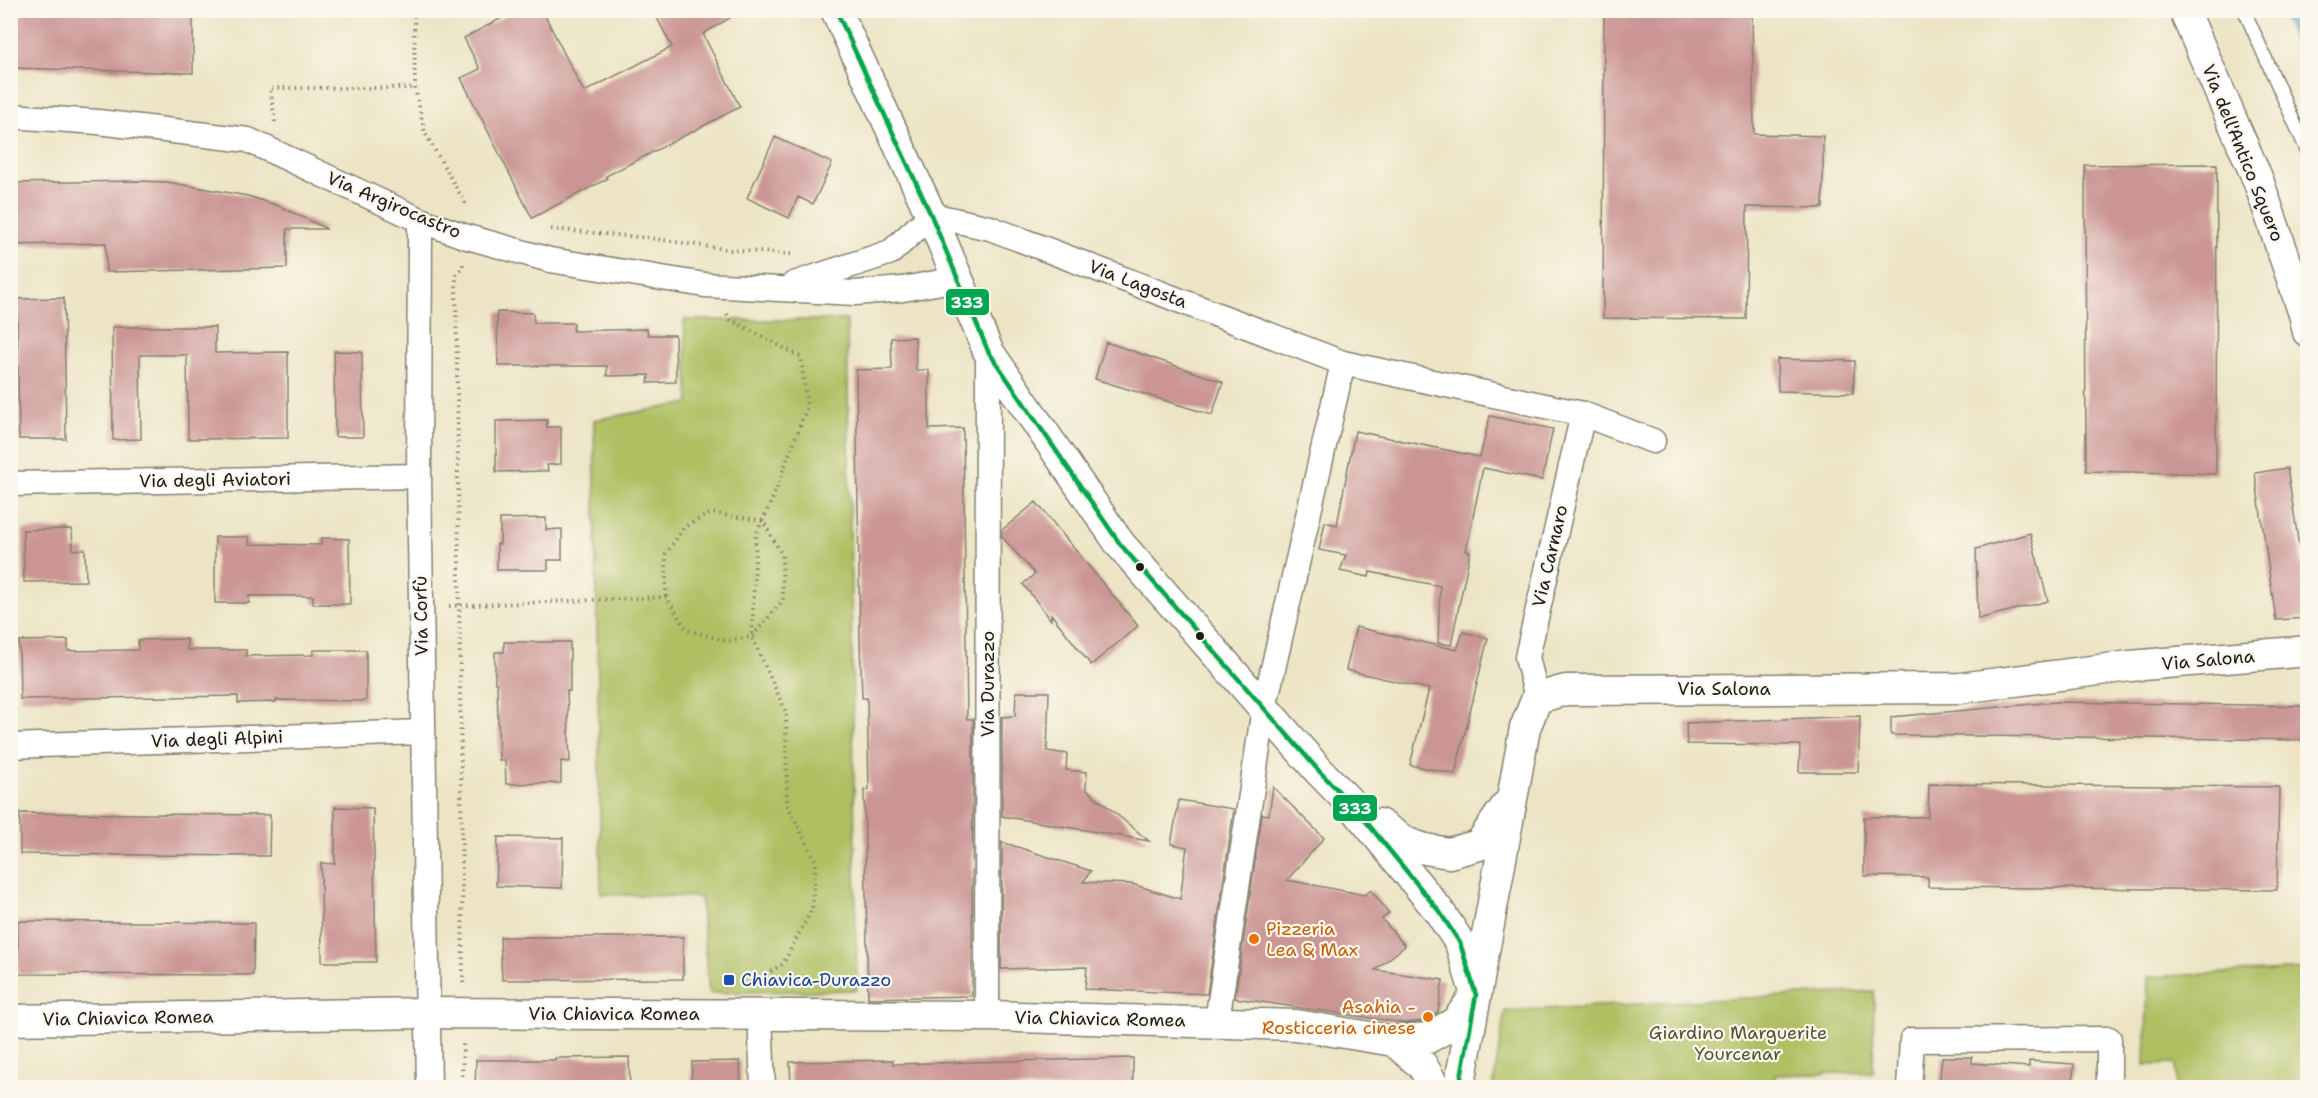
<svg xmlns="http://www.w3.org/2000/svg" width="2318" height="1098" font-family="'Shantell Sans',sans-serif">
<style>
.green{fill:#afc063;stroke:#666e40;stroke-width:1.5}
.water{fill:#45a9c5;stroke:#306270;stroke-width:1.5}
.building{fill:#ca9594}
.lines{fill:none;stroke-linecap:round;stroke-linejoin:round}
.service-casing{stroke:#848070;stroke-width:15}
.minor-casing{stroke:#848070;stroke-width:27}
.tertiary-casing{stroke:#848070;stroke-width:33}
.path{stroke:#848070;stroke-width:4;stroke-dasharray:1.5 4.5;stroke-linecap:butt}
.service{stroke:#fff;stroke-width:12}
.minor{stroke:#fff;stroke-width:24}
.tertiary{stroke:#fff;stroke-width:30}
.bus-1-casing{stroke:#fbf7ec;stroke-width:9}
.bus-1{stroke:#00a651;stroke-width:4.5}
.bus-dot{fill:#1c1c1c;stroke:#fbf7ec;stroke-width:2}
.food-dot{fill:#e8710a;stroke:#fbf7ec;stroke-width:2}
.transit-dot{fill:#1a4fb4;stroke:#fbf7ec;stroke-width:2}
.labels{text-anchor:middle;stroke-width:4.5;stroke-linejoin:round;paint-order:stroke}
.street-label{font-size:18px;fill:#1c1c1c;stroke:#fbf7ec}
.food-label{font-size:18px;fill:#c56008;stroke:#fbf7ec;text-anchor:start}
.transit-label{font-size:18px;fill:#164399;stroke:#fbf7ec;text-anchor:start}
.park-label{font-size:18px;fill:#4f5535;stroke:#fbf7ec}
.line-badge{stroke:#fbf7ec;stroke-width:2}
.badge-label{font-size:16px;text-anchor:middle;font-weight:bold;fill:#fff}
</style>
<rect width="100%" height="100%" fill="#fbf7ec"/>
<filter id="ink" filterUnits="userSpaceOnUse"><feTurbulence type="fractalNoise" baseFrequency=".0167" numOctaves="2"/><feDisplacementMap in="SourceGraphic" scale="12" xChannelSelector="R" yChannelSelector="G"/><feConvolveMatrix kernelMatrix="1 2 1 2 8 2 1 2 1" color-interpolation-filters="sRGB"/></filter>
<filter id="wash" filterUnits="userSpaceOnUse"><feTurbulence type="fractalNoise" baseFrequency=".008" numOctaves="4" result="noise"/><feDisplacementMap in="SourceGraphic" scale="24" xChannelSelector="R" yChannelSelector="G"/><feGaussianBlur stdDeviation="1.35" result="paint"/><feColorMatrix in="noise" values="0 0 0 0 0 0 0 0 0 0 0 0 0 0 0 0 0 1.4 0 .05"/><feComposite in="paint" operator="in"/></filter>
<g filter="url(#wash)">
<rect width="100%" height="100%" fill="#ece4c4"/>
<!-- green -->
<path class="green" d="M 684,320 L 847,320 L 857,990 L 709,993 L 700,897 L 601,894 L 594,420 L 689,403 Z
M 2307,969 L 2307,1087 L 2176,1087 L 2176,1064 L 2145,1065 L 2148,977 Z
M 1874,991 L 1873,1072 L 1775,1075 L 1774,1088 L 1493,1087 L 1505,1011 Z"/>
<!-- water -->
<path class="water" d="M 2281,11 L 2307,11 L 2307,74 Z"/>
<g id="blocks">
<!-- building -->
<path class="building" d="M 10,10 L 193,10 L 193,73 L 10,68 Z
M 517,10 L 542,10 L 584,92 L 672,47 L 653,10 L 743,10 L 703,34 L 740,107 L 606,176 L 607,179 L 532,218 L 461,78 L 480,69 L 464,38 Z
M 1604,10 L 1752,11 L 1754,134 L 1823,136 L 1823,208 L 1747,207 L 1746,319 L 1603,318 Z
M 775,137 L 832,163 L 813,204 L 798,197 L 789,218 L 747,198 Z
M 2217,164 L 2216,474 L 2086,471 L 2085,165 Z
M 138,181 L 167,182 L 248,196 L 279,206 L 327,229 L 287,229 L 287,268 L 106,272 L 106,243 L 12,245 L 12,183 Z
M 64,298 L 66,439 L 19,439 L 17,299 Z
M 497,312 L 533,313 L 534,323 L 574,323 L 573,331 L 647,329 L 648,335 L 675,335 L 676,382 L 648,383 L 649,375 L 607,376 L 607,366 L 498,366 Z
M 112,327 L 215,327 L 215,353 L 288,352 L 288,438 L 188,439 L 187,355 L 140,355 L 141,439 L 113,440 Z
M 915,337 L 916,370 L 929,370 L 929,429 L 963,428 L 967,719 L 973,719 L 972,996 L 868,998 L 864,790 L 869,790 L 867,698 L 862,698 L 860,641 L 856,370 L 892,369 L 891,338 Z
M 1106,342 L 1223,382 L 1212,415 L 1095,379 Z
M 334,351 L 362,352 L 363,437 L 335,437 Z
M 1777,359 L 1855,361 L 1853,393 L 1778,391 Z
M 1490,416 L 1553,429 L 1542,480 L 1483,468 L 1466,551 L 1470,552 L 1451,645 L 1438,643 L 1440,586 L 1370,572 L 1369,577 L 1340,571 L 1346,555 L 1319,550 L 1325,522 L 1337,525 L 1355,431 L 1480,457 Z
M 547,420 L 547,427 L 561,427 L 561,464 L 547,465 L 548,471 L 496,472 L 496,421 Z
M 2287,468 L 2307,598 L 2307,618 L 2276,620 L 2255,473 Z
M 1036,502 L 1138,626 L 1091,665 L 1051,614 L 1051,620 L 1023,584 L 1035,574 L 1002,537 L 1002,530 Z
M 546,518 L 546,530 L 562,529 L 562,560 L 548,560 L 548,570 L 497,570 L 497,544 L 500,544 L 500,519 Z
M 72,529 L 73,550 L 85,549 L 86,581 L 24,582 L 23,530 Z
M 2030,533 L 2048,601 L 1978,619 L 1976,549 Z
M 215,537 L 249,537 L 249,544 L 321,545 L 321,538 L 349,539 L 350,604 L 313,604 L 313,596 L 249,596 L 249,603 L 215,603 Z
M 1356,627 L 1457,650 L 1463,632 L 1488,638 L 1455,774 L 1410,765 L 1429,689 L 1346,670 Z
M 187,639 L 187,650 L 246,650 L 246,656 L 313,655 L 313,650 L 366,650 L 366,701 L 276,700 L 276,702 L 238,703 L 238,696 L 20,699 L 19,641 L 68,640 L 68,651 L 138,650 L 138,640 Z
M 504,642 L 570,642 L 570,691 L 567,691 L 570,762 L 561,761 L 561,783 L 506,784 L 505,760 L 499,760 L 497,683 L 495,683 L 495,652 L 504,652 Z
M 1016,692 L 1049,692 L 1047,751 L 1067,754 L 1066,770 L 1087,772 L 1086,789 L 1149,841 L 1002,816 L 1002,717 L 1015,716 Z
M 2056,702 L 2307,706 L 2307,740 L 1891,735 L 1891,717 Z
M 1860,716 L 1858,772 L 1799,772 L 1800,745 L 1687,744 L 1686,723 Z
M 1929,784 L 2279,787 L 2277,890 L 1928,887 L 1928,877 L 1864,876 L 1864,817 L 1928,817 Z
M 1273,787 L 1324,838 L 1287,880 L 1365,895 L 1371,890 L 1389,913 L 1382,919 L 1405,946 L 1375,970 L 1443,980 L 1438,1012 L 1423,1021 L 1404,1023 L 1235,998 L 1262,814 L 1269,815 Z
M 1179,800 L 1234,809 L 1207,994 L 1085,989 L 1087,967 L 1001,969 L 1002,842 L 1091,871 L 1083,882 L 1132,884 L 1180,899 L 1187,847 L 1171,844 Z
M 335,807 L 373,808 L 376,962 L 322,962 L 321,863 L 335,864 Z
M 20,813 L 270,815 L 269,856 L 20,854 Z
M 498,837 L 563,838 L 562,888 L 496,886 Z
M 18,921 L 254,923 L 253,975 L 18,974 Z
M 500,937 L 683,937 L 683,979 L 502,980 Z
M 629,1057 L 630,1088 L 475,1088 L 476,1060 L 555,1060 L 555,1058 Z
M 1942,1057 L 1972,1057 L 1972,1063 L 2029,1067 L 2029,1061 L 2074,1064 L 2072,1088 L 1939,1088 Z
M 1133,1058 L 1133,1088 L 791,1088 L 790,1062 L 893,1060 L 893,1064 Z
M 740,1061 L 741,1088 L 691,1088 L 692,1062 Z"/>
</g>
</g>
<g filter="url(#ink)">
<use href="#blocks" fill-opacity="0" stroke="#848070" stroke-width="1.5"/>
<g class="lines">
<!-- service casing -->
<g class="service-casing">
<path id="service" d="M 2244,10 L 2308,153"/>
</g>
<!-- minor casing -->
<g class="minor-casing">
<path id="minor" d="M 10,116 L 98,122 L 248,140 L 420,220 L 464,236 L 550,260 L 705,285 L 855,293 L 903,289 L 957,279
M 420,220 L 419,476 L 429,1088
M 794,284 L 891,252 L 931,215 L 990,228 L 1343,363 L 1583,414 L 1653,441
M 10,484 L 419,476
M 1537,698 L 1527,657 L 1583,414
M 10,746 L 423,732
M 760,1014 L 763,1088
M 987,1016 L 988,351
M 1217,1021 L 1264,708 L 1343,363
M 1909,1088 L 1912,1040 L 2109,1039 L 2109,1088"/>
</g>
<!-- tertiary casing -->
<g class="tertiary-casing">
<path id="tertiary" d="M 836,10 L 931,215 L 988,351 L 1120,544 L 1319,771 L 1355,808 L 1439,911 L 1460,943 L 1476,995
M 2184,10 L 2258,180 L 2304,314 L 2308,332
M 1379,824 L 1407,843 L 1425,849 L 1449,853 L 1479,845 L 1507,805
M 10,1020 L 426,1013 L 987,1016 L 1296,1025 L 1394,1041 L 1428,1038 L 1456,1022 L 1476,995
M 1394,1041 L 1422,1065 L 1435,1088
M 1459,1088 L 1525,728 L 1537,698 L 1566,690 L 1960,688 L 2130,666 L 2308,651"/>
</g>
<!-- path -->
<path class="path" d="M 414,10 L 415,88 L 425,133 L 465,203 L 465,208
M 275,122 L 270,88 L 415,88
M 551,229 L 649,238 L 731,250 L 791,254
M 727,314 L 731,320 L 801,357 L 807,407 L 772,500 L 756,535 L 752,637 L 786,712 L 787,804 L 816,862 L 812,909 L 783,964 L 752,982
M 449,606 L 666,597 L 687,630 L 727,641 L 752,637 L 783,600 L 782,555 L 763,521 L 711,513 L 684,527 L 666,554 L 666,597
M 463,983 L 456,275 L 463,267 L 463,264
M 462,1088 L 463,1044"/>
<!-- service -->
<use href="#service" class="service"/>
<!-- minor -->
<use href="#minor" class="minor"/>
<!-- tertiary -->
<use href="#tertiary" class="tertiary"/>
<!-- bus-1 casing -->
<g class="bus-1-casing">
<path id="bus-1" d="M 836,10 L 931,215 L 988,351 L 1120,544 L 1319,771 L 1355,808 L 1439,911 L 1460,943 L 1476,995 L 1459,1088"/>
</g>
<!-- bus-1 -->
<use href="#bus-1" class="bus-1"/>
</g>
</g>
<!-- markers -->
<g class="bus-dot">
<circle cx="1140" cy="567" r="5"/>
<circle cx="1200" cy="636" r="5"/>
</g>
<g class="food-dot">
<circle cx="1254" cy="939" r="6"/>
<circle cx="1428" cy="1017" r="6"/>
</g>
<rect class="transit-dot" x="723" y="974" width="12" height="12" rx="3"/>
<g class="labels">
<!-- street labels -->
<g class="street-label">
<text transform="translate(2243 153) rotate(68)" y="6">Via dell'Antico Squero</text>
<text transform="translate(394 205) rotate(23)" y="6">Via Argirocastro</text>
<text transform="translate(1138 284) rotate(21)" y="6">Via Lagosta</text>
<text transform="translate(215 480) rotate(-1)" y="6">Via degli Aviatori</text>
<text transform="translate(1550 556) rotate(-77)" y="6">Via Carnaro</text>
<text transform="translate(421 616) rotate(-91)" y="6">Via Corfù</text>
<text transform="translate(2208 660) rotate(-5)" y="6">Via Salona</text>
<text transform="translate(988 684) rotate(-90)" y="6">Via Durazzo</text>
<text x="1724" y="695">Via Salona</text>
<text transform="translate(217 739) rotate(-2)" y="6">Via degli Alpini</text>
<text x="614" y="1020">Via Chiavica Romea</text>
<text transform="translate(128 1018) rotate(-1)" y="6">Via Chiavica Romea</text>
<text transform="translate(1100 1019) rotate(1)" y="6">Via Chiavica Romea</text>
</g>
<!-- food labels -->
<g class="food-label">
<text x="1266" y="935">Pizzeria<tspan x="1266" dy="21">Lea &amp; Max</tspan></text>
<text x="1416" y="1013" text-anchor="end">Asahia -<tspan x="1416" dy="21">Rosticceria cinese</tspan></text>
</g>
<!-- transit labels -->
<g class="transit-label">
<text x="741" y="986">Chiavica-Durazzo</text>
</g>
<!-- park labels -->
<g class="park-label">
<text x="1738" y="1039">Giardino Marguerite<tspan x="1738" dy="21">Yourcenar</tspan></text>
</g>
</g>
<g class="line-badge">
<rect x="945" y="288" width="45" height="28" rx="6" fill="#00a651"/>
<rect x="1332" y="794" width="46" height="28" rx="6" fill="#00a651"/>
</g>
<g class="badge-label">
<text x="967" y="308">333</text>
<text x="1355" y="814">333</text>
</g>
<!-- margin -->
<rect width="2318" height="1098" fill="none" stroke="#fbf7ec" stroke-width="36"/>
</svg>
